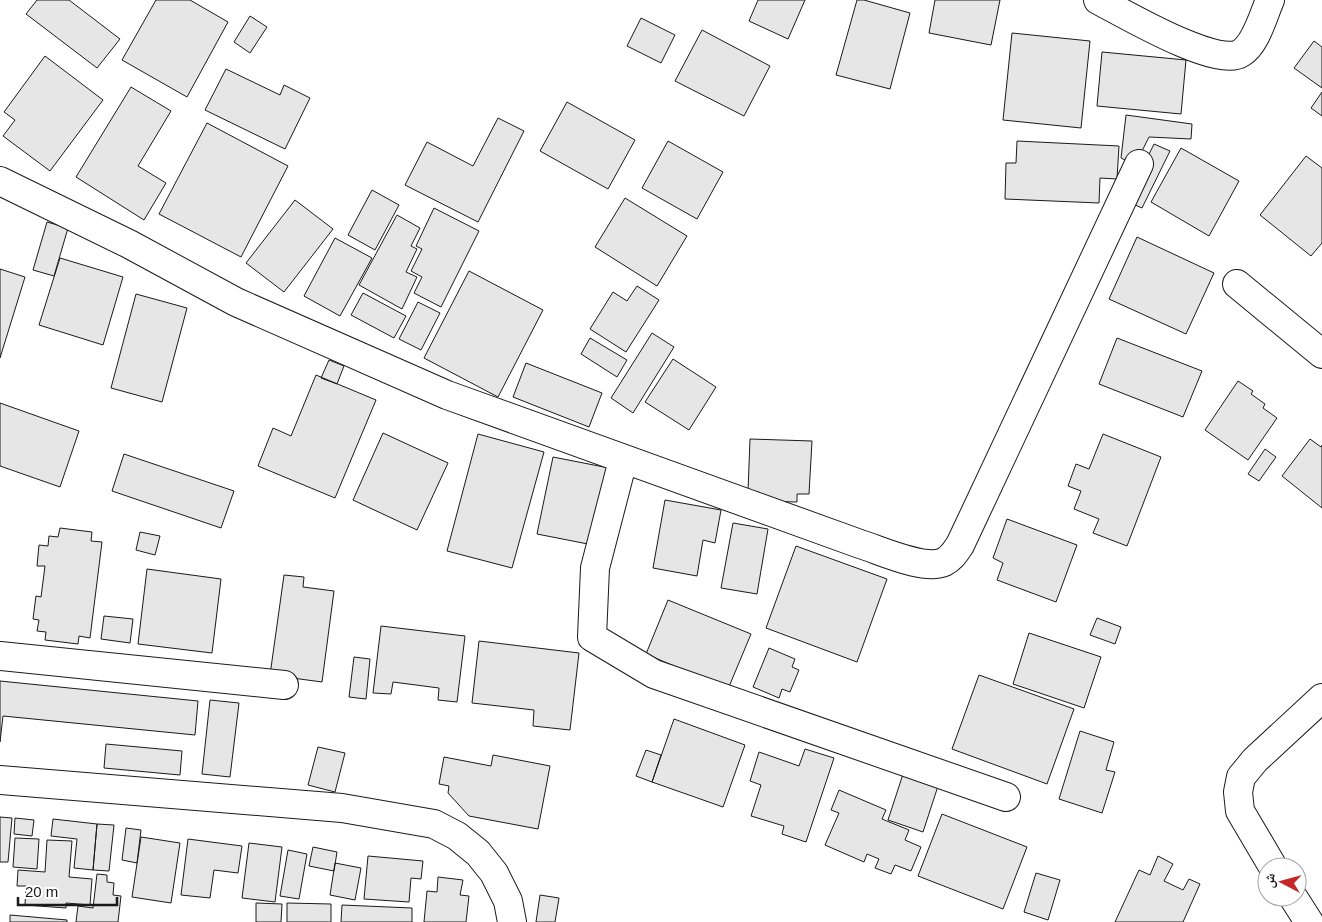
<svg xmlns="http://www.w3.org/2000/svg" width="1322" height="922" font-family="Helvetica,'Noto Naskh Arabic',sans-serif">
<style>
.building{fill:#e6e6e6;stroke:#1a1a1a}
.lines{fill:none;stroke-linecap:round;stroke-linejoin:round}
.street-casing{stroke:#1a1a1a;stroke-width:30}
.street{stroke:#fff;stroke-width:28}
</style>
<rect width="100%" height="100%" fill="#fff"/>
<!-- building -->
<path class="building" d="M 37,0 L 69,0 L 120,39 L 97,68 L 26,14 Z
M 156,0 L 190,0 L 228,22 L 187,97 L 122,60 Z
M 758,0 L 805,0 L 788,39 L 749,21 Z
M 857,0 L 864,0 L 910,13 L 890,89 L 836,75 Z
M 935,0 L 1000,0 L 991,45 L 929,33 Z
M 250,16 L 267,27 L 250,53 L 234,42 Z
M 641,18 L 675,35 L 661,63 L 627,46 Z
M 702,30 L 770,66 L 744,116 L 675,81 Z
M 1012,33 L 1090,41 L 1081,128 L 1003,120 Z
M 1314,41 L 1322,47 L 1322,88 L 1294,68 Z
M 1102,52 L 1186,60 L 1181,114 L 1097,106 Z
M 45,56 L 103,100 L 50,171 L 3,136 L 15,120 L 4,112 Z
M 226,69 L 280,95 L 284,85 L 310,98 L 285,149 L 205,110 Z
M 131,87 L 171,111 L 138,166 L 166,183 L 144,220 L 76,177 Z
M 1322,92 L 1322,116 L 1311,108 Z
M 567,102 L 635,140 L 608,189 L 540,151 Z
M 1126,115 L 1192,124 L 1191,139 L 1149,137 L 1135,165 L 1121,158 Z
M 498,118 L 524,131 L 478,222 L 405,185 L 427,142 L 473,166 Z
M 207,123 L 288,166 L 241,257 L 159,214 Z
M 668,141 L 723,172 L 697,219 L 642,188 Z
M 1017,141 L 1119,146 L 1117,179 L 1100,178 L 1099,203 L 1005,199 L 1006,163 L 1016,163 Z
M 1154,144 L 1170,151 L 1142,208 L 1126,201 Z
M 1181,148 L 1239,181 L 1209,236 L 1151,202 Z
M 1306,156 L 1322,168 L 1322,243 L 1311,256 L 1260,215 Z
M 372,190 L 399,205 L 375,250 L 348,235 Z
M 625,198 L 687,236 L 657,286 L 595,247 Z
M 295,200 L 333,229 L 284,292 L 246,263 Z
M 434,208 L 479,231 L 441,307 L 414,293 L 422,277 L 411,271 L 422,249 L 416,246 Z
M 397,215 L 420,228 L 411,246 L 417,249 L 406,272 L 417,277 L 402,309 L 359,285 Z
M 47,222 L 68,228 L 54,276 L 33,270 Z
M 1137,237 L 1214,273 L 1186,334 L 1109,299 Z
M 335,238 L 372,258 L 340,316 L 304,296 Z
M 60,258 L 123,277 L 103,345 L 39,325 Z
M 0,269 L 25,277 L 0,358 Z
M 469,271 L 543,310 L 498,397 L 424,358 Z
M 637,286 L 659,300 L 626,352 L 590,329 L 613,292 L 627,301 Z
M 363,293 L 406,316 L 394,338 L 351,315 Z
M 136,294 L 187,308 L 162,402 L 111,388 Z
M 418,302 L 440,313 L 421,350 L 399,339 Z
M 652,333 L 674,347 L 633,413 L 611,398 Z
M 590,338 L 627,360 L 617,377 L 581,354 Z
M 1117,338 L 1202,371 L 1183,417 L 1099,384 Z
M 673,359 L 716,387 L 689,430 L 645,402 Z
M 329,360 L 344,366 L 337,384 L 321,378 Z
M 526,363 L 602,393 L 589,427 L 513,397 Z
M 316,375 L 376,400 L 335,498 L 258,466 L 273,428 L 291,436 Z
M 1238,381 L 1253,391 L 1251,394 L 1265,404 L 1263,408 L 1277,418 L 1248,460 L 1205,430 Z
M 0,403 L 79,431 L 60,487 L 0,466 Z
M 383,433 L 448,463 L 417,530 L 353,500 Z
M 478,434 L 544,452 L 512,568 L 447,551 Z
M 1103,434 L 1161,457 L 1127,546 L 1093,533 L 1099,519 L 1074,509 L 1081,491 L 1068,486 L 1076,464 L 1089,469 Z
M 750,439 L 812,441 L 809,494 L 797,494 L 797,502 L 759,501 L 759,492 L 748,492 Z
M 1310,439 L 1321,447 L 1322,445 L 1322,508 L 1282,476 Z
M 1265,449 L 1276,457 L 1259,481 L 1248,474 Z
M 124,454 L 234,491 L 221,528 L 112,491 Z
M 553,457 L 609,468 L 593,545 L 537,534 Z
M 665,500 L 721,510 L 715,543 L 703,540 L 697,576 L 653,568 Z
M 1007,519 L 1077,545 L 1056,602 L 997,580 L 1003,563 L 993,558 Z
M 733,523 L 768,529 L 757,594 L 721,588 Z
M 60,528 L 92,532 L 91,541 L 102,542 L 90,638 L 79,636 L 78,644 L 45,640 L 46,632 L 37,631 L 39,620 L 33,619 L 36,596 L 41,597 L 45,566 L 37,566 L 39,545 L 48,546 L 49,536 L 58,537 Z
M 140,532 L 160,536 L 155,555 L 136,550 Z
M 796,546 L 887,579 L 857,662 L 766,628 Z
M 147,569 L 221,579 L 212,653 L 138,644 Z
M 284,575 L 304,577 L 303,587 L 334,591 L 322,682 L 270,675 Z
M 668,600 L 751,634 L 728,689 L 646,654 Z
M 104,616 L 133,619 L 130,643 L 101,639 Z
M 1097,618 L 1121,627 L 1115,644 L 1090,635 Z
M 381,626 L 465,636 L 457,702 L 438,700 L 439,688 L 393,682 L 391,694 L 373,693 Z
M 1029,633 L 1101,657 L 1084,708 L 1013,684 Z
M 479,641 L 579,653 L 570,730 L 533,726 L 534,710 L 472,703 Z
M 769,648 L 795,659 L 792,667 L 799,670 L 790,692 L 782,689 L 779,698 L 753,687 Z
M 354,657 L 370,659 L 366,699 L 349,697 Z
M 979,675 L 1074,709 L 1047,784 L 952,749 Z
M 0,681 L 198,701 L 195,735 L 3,716 L 0,742 Z
M 210,700 L 239,703 L 230,777 L 202,774 Z
M 674,719 L 745,745 L 723,807 L 652,782 Z
M 1080,731 L 1114,742 L 1106,770 L 1115,772 L 1102,813 L 1059,799 Z
M 106,744 L 182,751 L 180,775 L 104,768 Z
M 318,747 L 345,753 L 335,792 L 308,785 Z
M 805,749 L 834,758 L 806,842 L 782,834 L 784,826 L 751,816 L 761,785 L 750,781 L 759,752 L 799,766 Z
M 646,750 L 661,755 L 652,782 L 636,776 Z
M 493,755 L 550,766 L 538,829 L 469,816 L 448,793 L 449,786 L 439,784 L 444,757 L 491,766 Z
M 904,771 L 939,783 L 923,832 L 888,820 Z
M 839,790 L 886,810 L 882,819 L 909,830 L 905,840 L 921,847 L 911,871 L 895,865 L 891,874 L 875,868 L 879,859 L 867,854 L 864,862 L 825,845 L 839,813 L 831,810 Z
M 942,814 L 1027,847 L 1003,909 L 918,876 Z
M 0,817 L 12,818 L 8,862 L 0,862 Z
M 15,818 L 34,820 L 32,836 L 14,834 Z
M 53,819 L 97,824 L 93,870 L 74,868 L 77,839 L 51,836 Z
M 97,824 L 114,825 L 109,871 L 93,870 Z
M 126,828 L 141,830 L 137,863 L 122,860 Z
M 141,837 L 180,843 L 171,903 L 132,897 Z
M 15,838 L 39,839 L 37,869 L 13,867 Z
M 188,839 L 242,846 L 238,873 L 214,870 L 210,898 L 181,895 Z
M 47,840 L 72,841 L 69,877 L 92,879 L 90,905 L 66,903 L 66,908 L 25,905 L 26,886 L 17,886 L 18,870 L 45,872 Z
M 249,843 L 282,847 L 275,902 L 242,898 Z
M 313,847 L 337,852 L 334,871 L 309,866 Z
M 288,850 L 307,854 L 299,899 L 280,896 Z
M 368,856 L 423,861 L 421,879 L 411,878 L 409,902 L 364,899 Z
M 1158,856 L 1173,864 L 1164,881 L 1183,890 L 1189,879 L 1200,884 L 1183,922 L 1115,922 L 1139,870 L 1150,875 Z
M 335,863 L 361,868 L 355,900 L 330,895 Z
M 1036,873 L 1060,880 L 1048,920 L 1024,912 Z
M 97,874 L 107,875 L 107,882 L 114,883 L 113,895 L 121,896 L 118,922 L 76,922 L 78,906 L 93,908 Z
M 438,877 L 463,880 L 460,895 L 469,896 L 466,922 L 424,922 L 427,891 L 437,892 Z
M 540,895 L 559,898 L 555,922 L 536,922 Z
M 256,903 L 282,904 L 281,922 L 256,922 Z
M 287,903 L 331,904 L 331,922 L 287,922 Z
M 342,905 L 412,908 L 412,922 L 341,922 Z
M 10,915 L 67,920 L 67,922 L 10,922 Z"/>
<g class="lines">
<!-- street casing -->
<g class="street-casing">
<path id="street" d="M 1098,0 C 1123,13 1218,69 1241,53 C 1256,44 1263,16 1270,0
M 0,181 L 129,244 L 236,302 L 447,395 L 860,544 C 880,550 924,571 944,562 C 952,558 955,552 960,545 L 1139,164
M 1237,284 L 1322,354
M 623,460 L 595,568 L 592,637 L 654,674 L 1006,797
M 0,656 L 284,685
M 0,780 L 342,808 L 434,824 L 457,836 L 478,853 L 494,873 L 508,901 L 512,922
M 1273,867 L 1240,811 L 1238,792 L 1241,777 L 1255,760 L 1322,698
M 1293,897 L 1309,922"/>
</g>
<!-- street -->
<use href="#street" class="street"/>
</g>
<!-- north arrow -->
<g transform="translate(1282 882) rotate(276)"><circle r="24" fill="#ffffff" stroke="#a3a3a3"/>
<path d="M0-4L9 19L0 12L-9 19Z" fill="#c62828"/>
<text y="-8" font-size="14" font-weight="bold" text-anchor="middle" fill="#1a1a1a">ش</text>
</g>
<!-- scale -->
<path d="M18 897v8h99v-8" fill="none" stroke="#1a1a1a" stroke-width="2.5"/>
<text x="25" y="897" font-size="15" fill="#1a1a1a" stroke="#ffffff" stroke-width="4" paint-order="stroke">20 m</text>
</svg>
